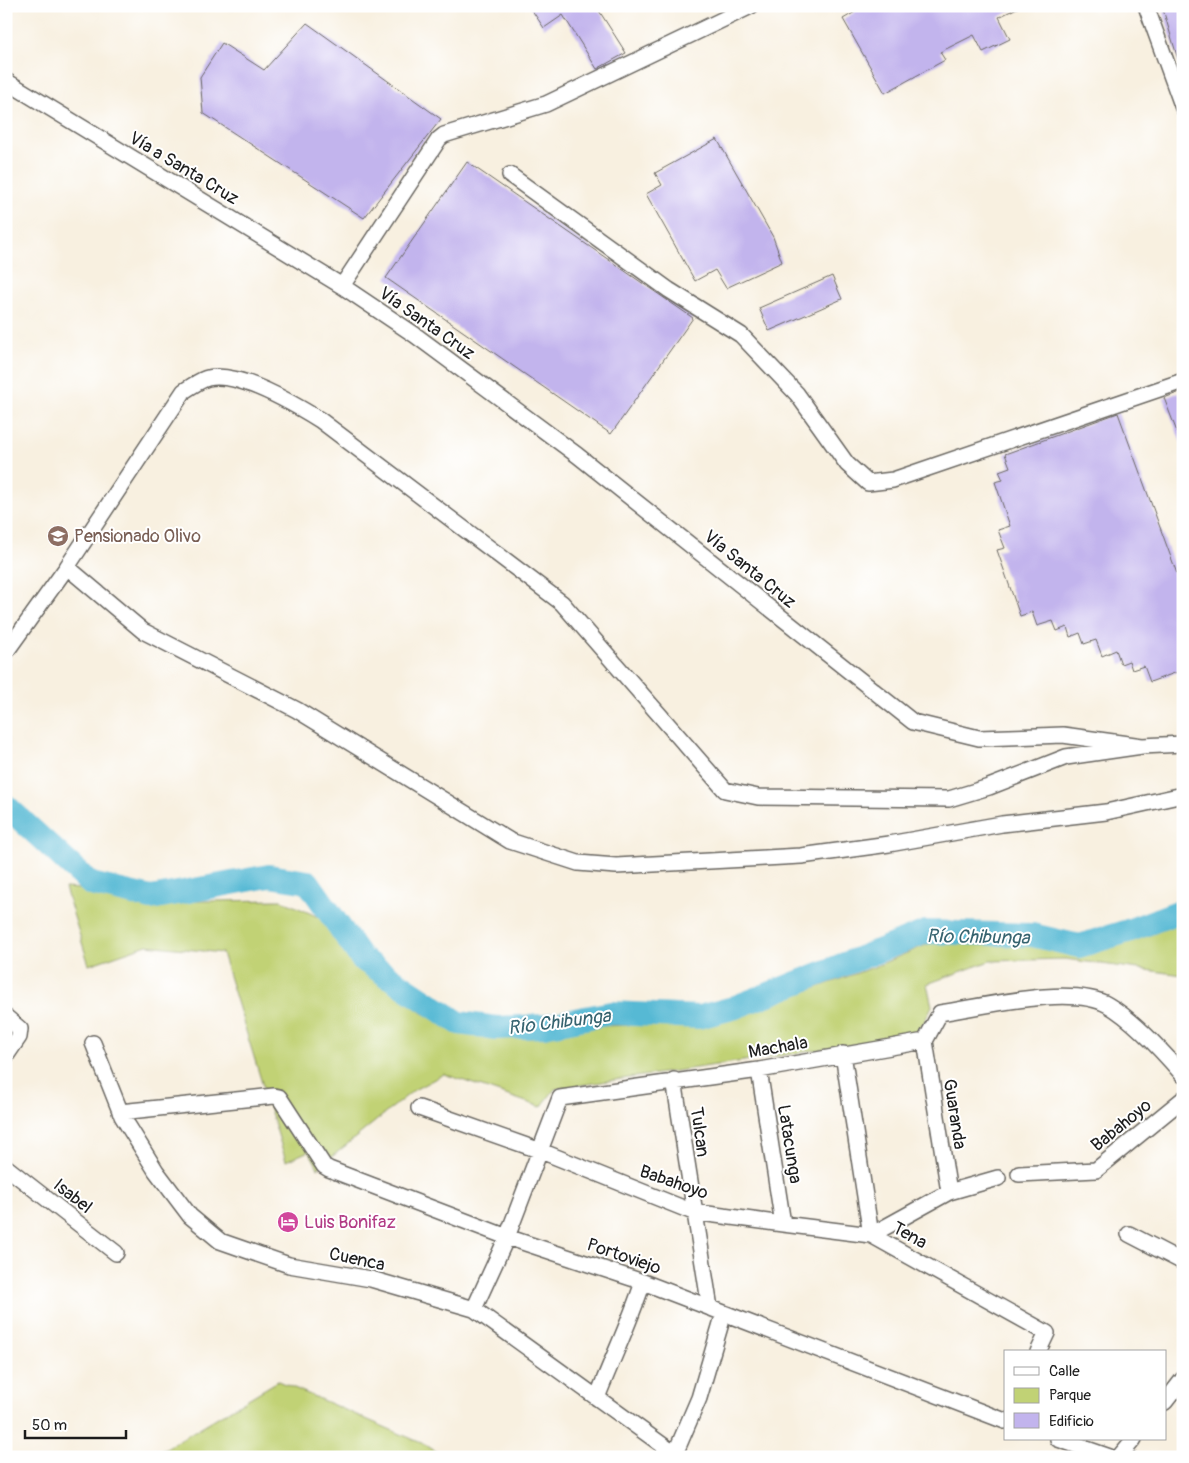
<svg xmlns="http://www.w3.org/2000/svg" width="1189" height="1463" font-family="Pangolin,sans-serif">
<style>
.green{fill:#c1d275;stroke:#6e7748}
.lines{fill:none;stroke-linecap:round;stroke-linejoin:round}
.river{stroke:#56b9d4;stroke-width:24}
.building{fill:#c2b4ed}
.street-casing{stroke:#696661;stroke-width:18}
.street{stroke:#fff;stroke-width:15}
.labels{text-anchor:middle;stroke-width:4;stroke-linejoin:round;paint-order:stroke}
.street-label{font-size:18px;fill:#1c1c1c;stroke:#fff}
.education-label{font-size:18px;fill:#785e54;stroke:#fff;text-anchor:start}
.hotel-label{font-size:18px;fill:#b23c85;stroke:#fff;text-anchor:start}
.water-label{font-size:19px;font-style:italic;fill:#36636f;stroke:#fff}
</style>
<rect width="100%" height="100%" fill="#fff"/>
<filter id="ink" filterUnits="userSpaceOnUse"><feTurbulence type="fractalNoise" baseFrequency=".02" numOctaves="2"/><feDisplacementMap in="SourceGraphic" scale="10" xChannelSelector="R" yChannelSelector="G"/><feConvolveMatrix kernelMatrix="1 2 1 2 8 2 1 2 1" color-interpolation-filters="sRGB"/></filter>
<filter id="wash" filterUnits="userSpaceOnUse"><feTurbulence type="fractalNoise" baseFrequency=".0096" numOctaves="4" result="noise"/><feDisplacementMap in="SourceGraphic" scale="20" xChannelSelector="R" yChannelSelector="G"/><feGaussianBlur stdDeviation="1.12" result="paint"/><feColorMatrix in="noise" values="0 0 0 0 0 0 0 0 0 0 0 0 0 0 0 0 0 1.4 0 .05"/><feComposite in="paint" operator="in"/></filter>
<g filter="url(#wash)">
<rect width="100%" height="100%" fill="#f8f0e0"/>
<!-- green -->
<path class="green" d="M 65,888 L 96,890 L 130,902 L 281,900 L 325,920 L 375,975 L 422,1013 L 467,1033 L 531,1038 L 595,1026 L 682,1024 L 743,1014 L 874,967 L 942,938 L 1109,945 L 1147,936 L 1183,922 L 1183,975 L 1065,959 L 990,961 L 927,984 L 932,1006 L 918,1035 L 555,1089 L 541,1107 L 444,1074 L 414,1090 L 318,1168 L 309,1151 L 286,1161 L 222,953 L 147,945 L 89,965 Z
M 278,1381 L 426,1445 L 444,1457 L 151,1457 Z"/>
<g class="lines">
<!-- river -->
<path class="river" d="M 6,806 L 91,884 L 151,898 L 269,876 L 308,882 L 362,959 L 459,1023 L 497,1028 L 544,1026 L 611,1013 L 699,1017 L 733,1008 L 926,932 L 1032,935 L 1079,946 L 1128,931 L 1183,910"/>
</g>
<g id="blocks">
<!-- building -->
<path class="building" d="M 529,6 L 596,6 L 626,53 L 597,69 L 563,15 L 544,28 Z
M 852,6 L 1021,6 L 999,17 L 1010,39 L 983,52 L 974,35 L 940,52 L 945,60 L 885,93 L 843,19 L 855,12 Z
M 1162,6 L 1183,6 L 1183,66 L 1180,66 Z
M 307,23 L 441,119 L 364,218 L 203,113 L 200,77 L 222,43 L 264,70 Z
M 717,139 L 773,237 L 782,262 L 726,288 L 715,270 L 695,281 L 646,194 L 662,185 L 655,173 Z
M 467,162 L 693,318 L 611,434 L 386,278 Z
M 832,276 L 842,299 L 769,331 L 759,308 Z
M 1183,391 L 1183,445 L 1182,445 L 1164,398 Z
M 1118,413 L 1183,590 L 1183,670 L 1150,682 L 1144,666 L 1132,670 L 1129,661 L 1121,664 L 1116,650 L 1102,656 L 1096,640 L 1084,644 L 1080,633 L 1070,637 L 1067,627 L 1057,631 L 1053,621 L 1037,626 L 1032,612 L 1020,616 L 997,550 L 1005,548 L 998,530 L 1010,526 L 995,482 L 1003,480 L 999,471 L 1010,467 L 1005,454 Z"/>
</g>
</g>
<g filter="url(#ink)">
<use href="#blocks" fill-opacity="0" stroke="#696661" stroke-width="1"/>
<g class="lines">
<!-- street casing -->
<g class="street-casing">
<path id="street" d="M 1146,6 L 1183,108
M 6,81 L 342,286 L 415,335 L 577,455 L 913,722 L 979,738 L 1063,735 L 1142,746 L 1183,744
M 510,175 L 669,290 L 741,335 L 797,394 L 847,464 L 868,483 L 893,480 L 1183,381
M 342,286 L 439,139 L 444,135 L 546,104 L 751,6
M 67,567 L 143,631 L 297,710 L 510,841 L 578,863 L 616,866 L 801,856 L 889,844 L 1002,824 L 1106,812 L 1183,795
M 6,652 L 67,567 L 184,391 C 191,387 201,379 208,378 C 239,371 294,404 320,420 L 562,603 L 725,790 L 758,797 L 949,799 L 989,787 L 1066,757 L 1142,746
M 6,1017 L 20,1029 L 19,1037 L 6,1056
M 925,1041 L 949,1192
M 93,1043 L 122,1116 L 156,1171 L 190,1216 L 220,1241 L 289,1265 L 371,1279 L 474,1309 L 679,1457
M 843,1054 L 871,1235
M 759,1070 L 783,1224
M 674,1080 L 710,1308
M 419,1108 L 541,1151 L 693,1212 L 783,1224 L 871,1235 L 949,1192 L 998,1178
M 120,1112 L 274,1096 L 279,1097 L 324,1166 L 329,1169 L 507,1237 L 643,1282 L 1005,1421
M 6,1167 L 116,1253
M 1019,1174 L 1096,1170 L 1183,1099
M 1129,1234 L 1183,1262
M 871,1235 L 1047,1333 L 1038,1352
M 474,1309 L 507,1237 L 560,1098 L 759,1070 L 925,1041 L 940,1013 C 982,1007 1071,984 1108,1005 C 1134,1020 1164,1053 1183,1075
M 597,1398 C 612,1359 630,1322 643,1282
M 1165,1402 L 1183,1379
M 1058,1439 L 1110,1457
M 675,1454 L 699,1398 L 724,1313
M 1119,1457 L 1134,1439"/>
</g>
<!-- street -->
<use href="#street" class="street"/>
</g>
</g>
<!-- icons -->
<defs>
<g id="school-disc" transform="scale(1.125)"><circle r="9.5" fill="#8d6e63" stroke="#fff"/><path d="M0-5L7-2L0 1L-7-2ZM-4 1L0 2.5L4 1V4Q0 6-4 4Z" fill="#fff"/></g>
<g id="hotel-disc" transform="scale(1.125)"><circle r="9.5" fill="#d1479c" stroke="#fff"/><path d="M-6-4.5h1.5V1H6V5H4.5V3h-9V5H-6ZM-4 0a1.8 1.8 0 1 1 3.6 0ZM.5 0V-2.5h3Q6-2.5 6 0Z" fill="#fff"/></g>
</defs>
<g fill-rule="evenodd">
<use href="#school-disc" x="58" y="536"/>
<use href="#hotel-disc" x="288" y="1222"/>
</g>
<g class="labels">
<!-- street labels -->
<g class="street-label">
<text transform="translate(184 168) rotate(31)" y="6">Vía a Santa Cruz</text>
<text transform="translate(427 323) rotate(35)" y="6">Vía Santa Cruz</text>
<text transform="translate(750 569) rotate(39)" y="6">Vía Santa Cruz</text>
<text transform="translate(778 1047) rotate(-10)" y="6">Machala</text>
<text transform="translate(955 1114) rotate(81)" y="6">Guaranda</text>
<text transform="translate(1121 1125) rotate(-39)" y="6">Babahoyo</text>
<text transform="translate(700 1132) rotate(82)" y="6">Tulcan</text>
<text transform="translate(790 1144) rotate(81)" y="6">Latacunga</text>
<text transform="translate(674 1182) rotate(19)" y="6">Babahoyo</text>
<text transform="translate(73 1196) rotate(38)" y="6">Isabel</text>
<text transform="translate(910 1235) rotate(29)" y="6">Tena</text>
<text transform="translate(624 1256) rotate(19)" y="6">Portoviejo</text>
<text transform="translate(357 1259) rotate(12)" y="6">Cuenca</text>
</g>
<!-- education labels -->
<g class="education-label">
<text x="74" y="542">Pensionado Olivo</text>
</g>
<!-- hotel labels -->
<g class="hotel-label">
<text x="304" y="1228">Luis Bonifaz</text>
</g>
<!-- water labels -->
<g class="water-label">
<text transform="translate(978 936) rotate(1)" y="7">Río Chibunga</text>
<text transform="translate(559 1021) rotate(-7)" y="7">Río Chibunga</text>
</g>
</g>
<!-- margin -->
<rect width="1189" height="1463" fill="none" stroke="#fff" stroke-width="25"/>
<!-- legend -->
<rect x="1004" y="1350" width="162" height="90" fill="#ffffff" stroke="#a4a4a4"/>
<rect x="1014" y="1367" width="25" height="8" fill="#ffffff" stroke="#a4a4a4"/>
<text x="1049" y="1376" font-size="15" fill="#1c1c1c">Calle</text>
<rect x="1014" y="1388" width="25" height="15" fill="#c1d275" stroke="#a4a4a4"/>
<text x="1049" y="1400" font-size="15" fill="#1c1c1c">Parque</text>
<rect x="1014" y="1413" width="25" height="15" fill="#c2b4ed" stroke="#a4a4a4"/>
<text x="1049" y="1426" font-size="15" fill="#1c1c1c">Edificio</text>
<!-- scale -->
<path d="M25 1430v8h101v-8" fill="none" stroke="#1c1c1c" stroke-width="2.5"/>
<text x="32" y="1430" font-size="15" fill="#1c1c1c" stroke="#ffffff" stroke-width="4" paint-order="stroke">50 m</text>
</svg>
